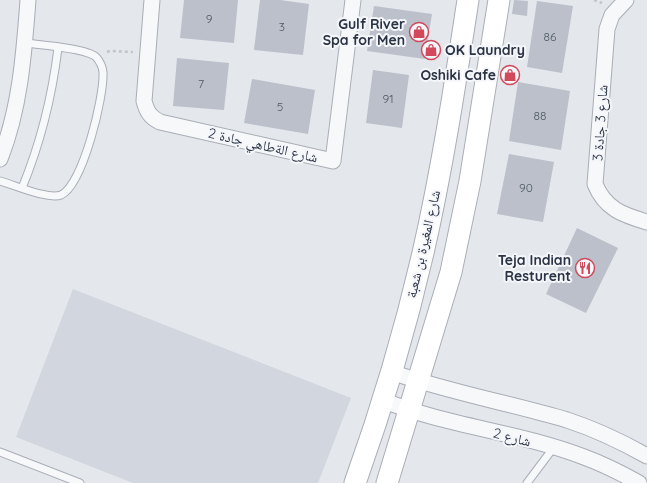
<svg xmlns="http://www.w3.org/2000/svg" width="647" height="483" font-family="Quicksand,'Noto Naskh Arabic',sans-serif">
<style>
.built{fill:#d2d6de}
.building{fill:#bbc0ca}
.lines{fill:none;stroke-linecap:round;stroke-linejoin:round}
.lane-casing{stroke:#a9aeb7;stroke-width:9}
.street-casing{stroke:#a9aeb7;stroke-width:17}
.secondary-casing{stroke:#a9aeb7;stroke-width:23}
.path{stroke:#c2c5cb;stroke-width:2.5;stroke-dasharray:3 3;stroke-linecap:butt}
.lane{stroke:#f7f8fa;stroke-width:7}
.street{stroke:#f7f8fa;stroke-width:15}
.secondary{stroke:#fff;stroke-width:21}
.labels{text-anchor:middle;stroke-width:4;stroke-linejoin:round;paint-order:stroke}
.number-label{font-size:12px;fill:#4f5766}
.poi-label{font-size:14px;font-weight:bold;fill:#2b3445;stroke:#f4f6f9;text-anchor:end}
.street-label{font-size:14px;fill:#2b3445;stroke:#f4f6f9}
</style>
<rect width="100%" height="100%" fill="#e4e7ec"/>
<!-- built -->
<path class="built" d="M 73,289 L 351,398 L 318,483 L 133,483 L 16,437 Z"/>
<!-- building -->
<path class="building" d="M 184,0 L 238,0 L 234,43 L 180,38 Z
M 260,0 L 280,0 L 309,4 L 303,55 L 254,50 Z
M 514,0 L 528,1 L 527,16 L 512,14 Z
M 537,1 L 573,6 L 562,73 L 527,67 Z
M 374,6 L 432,14 L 427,44 L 437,45 L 435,57 L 426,56 L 425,59 L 367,51 Z
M 177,58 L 229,63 L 224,110 L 173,106 Z
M 373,70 L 409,75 L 402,128 L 366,123 Z
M 252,79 L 315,90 L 308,134 L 244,123 Z
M 518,82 L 570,91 L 561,150 L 509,141 Z
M 509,154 L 554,162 L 543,222 L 497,214 Z
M 577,228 L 618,248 L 586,313 L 546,294 Z"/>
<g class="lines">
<!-- lane casing -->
<g class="lane-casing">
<path id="lane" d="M 0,181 C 15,185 48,200 61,195 C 83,185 104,97 103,73 C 103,68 100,61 96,57 C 86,48 40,45 25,43
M 22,188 C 41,142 52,97 58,48
M 0,452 L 80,483
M 527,483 L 554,447"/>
</g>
<!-- street casing -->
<g class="street-casing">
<path id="street" d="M 152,0 L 144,101 C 147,112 150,117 160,122 L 333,161 L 353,0
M 626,0 L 612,15 L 607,29 L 595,184 C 605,209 623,215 647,222
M 0,159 C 20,109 24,54 28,0
M 391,372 C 449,392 509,403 567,420 C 595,429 622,442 647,456
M 382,400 C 447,426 519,432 584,457 C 603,464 621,473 639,483"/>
</g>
<!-- secondary casing -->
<g class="secondary-casing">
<path id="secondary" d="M 355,483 C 382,408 405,331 423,253 C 442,170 455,85 468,0
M 387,483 L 451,272 L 470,181 L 499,0"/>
</g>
<!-- path -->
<path class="path" d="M 594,0 L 602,3
M 107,52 L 110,51 L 133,52"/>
<!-- lane -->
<use href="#lane" class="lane"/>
<!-- street -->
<use href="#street" class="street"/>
<!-- secondary -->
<use href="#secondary" class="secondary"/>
</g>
<!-- icons -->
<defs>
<g id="shop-ring" transform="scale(1)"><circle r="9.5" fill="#f4f6f9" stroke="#d1495b" stroke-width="1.5"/><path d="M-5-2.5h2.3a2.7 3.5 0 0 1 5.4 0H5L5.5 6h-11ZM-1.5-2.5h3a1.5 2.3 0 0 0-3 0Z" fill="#d1495b"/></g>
<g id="restaurant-ring" transform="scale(1)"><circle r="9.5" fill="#f4f6f9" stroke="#d1495b" stroke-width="1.5"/><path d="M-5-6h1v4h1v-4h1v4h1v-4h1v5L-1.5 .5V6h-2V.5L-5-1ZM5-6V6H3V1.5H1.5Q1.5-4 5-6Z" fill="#d1495b"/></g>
</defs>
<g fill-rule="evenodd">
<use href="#shop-ring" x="419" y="32"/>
<use href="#shop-ring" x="431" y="50"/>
<use href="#shop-ring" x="510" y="75"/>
<use href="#restaurant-ring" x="585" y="268"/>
</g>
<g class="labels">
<!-- number labels -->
<g class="number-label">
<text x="209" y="23">9</text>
<text x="282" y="31">3</text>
<text x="550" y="41">86</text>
<text x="201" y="88">7</text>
<text x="388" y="103">91</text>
<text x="280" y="111">5</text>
<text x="540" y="120">88</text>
<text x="526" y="192">90</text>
</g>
<!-- poi labels -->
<g class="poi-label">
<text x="405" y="29">Gulf River<tspan x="405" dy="16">Spa for Men</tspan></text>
<text x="445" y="55" text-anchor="start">OK Laundry</text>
<text x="496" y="80">Oshiki Cafe</text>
<text x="571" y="265">Teja Indian<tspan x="571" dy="16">Resturent</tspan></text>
</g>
<!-- street labels -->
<g class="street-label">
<text transform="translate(600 123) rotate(-86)" y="5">شارع 3 جادة 3</text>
<text transform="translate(263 145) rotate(13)" y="5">شارع الةطاهي جادة 2</text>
<text transform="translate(423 244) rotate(-77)" y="5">شارع المغيرة بن شعبة</text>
<text transform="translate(512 437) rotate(14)" y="5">شارع 2</text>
</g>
</g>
</svg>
